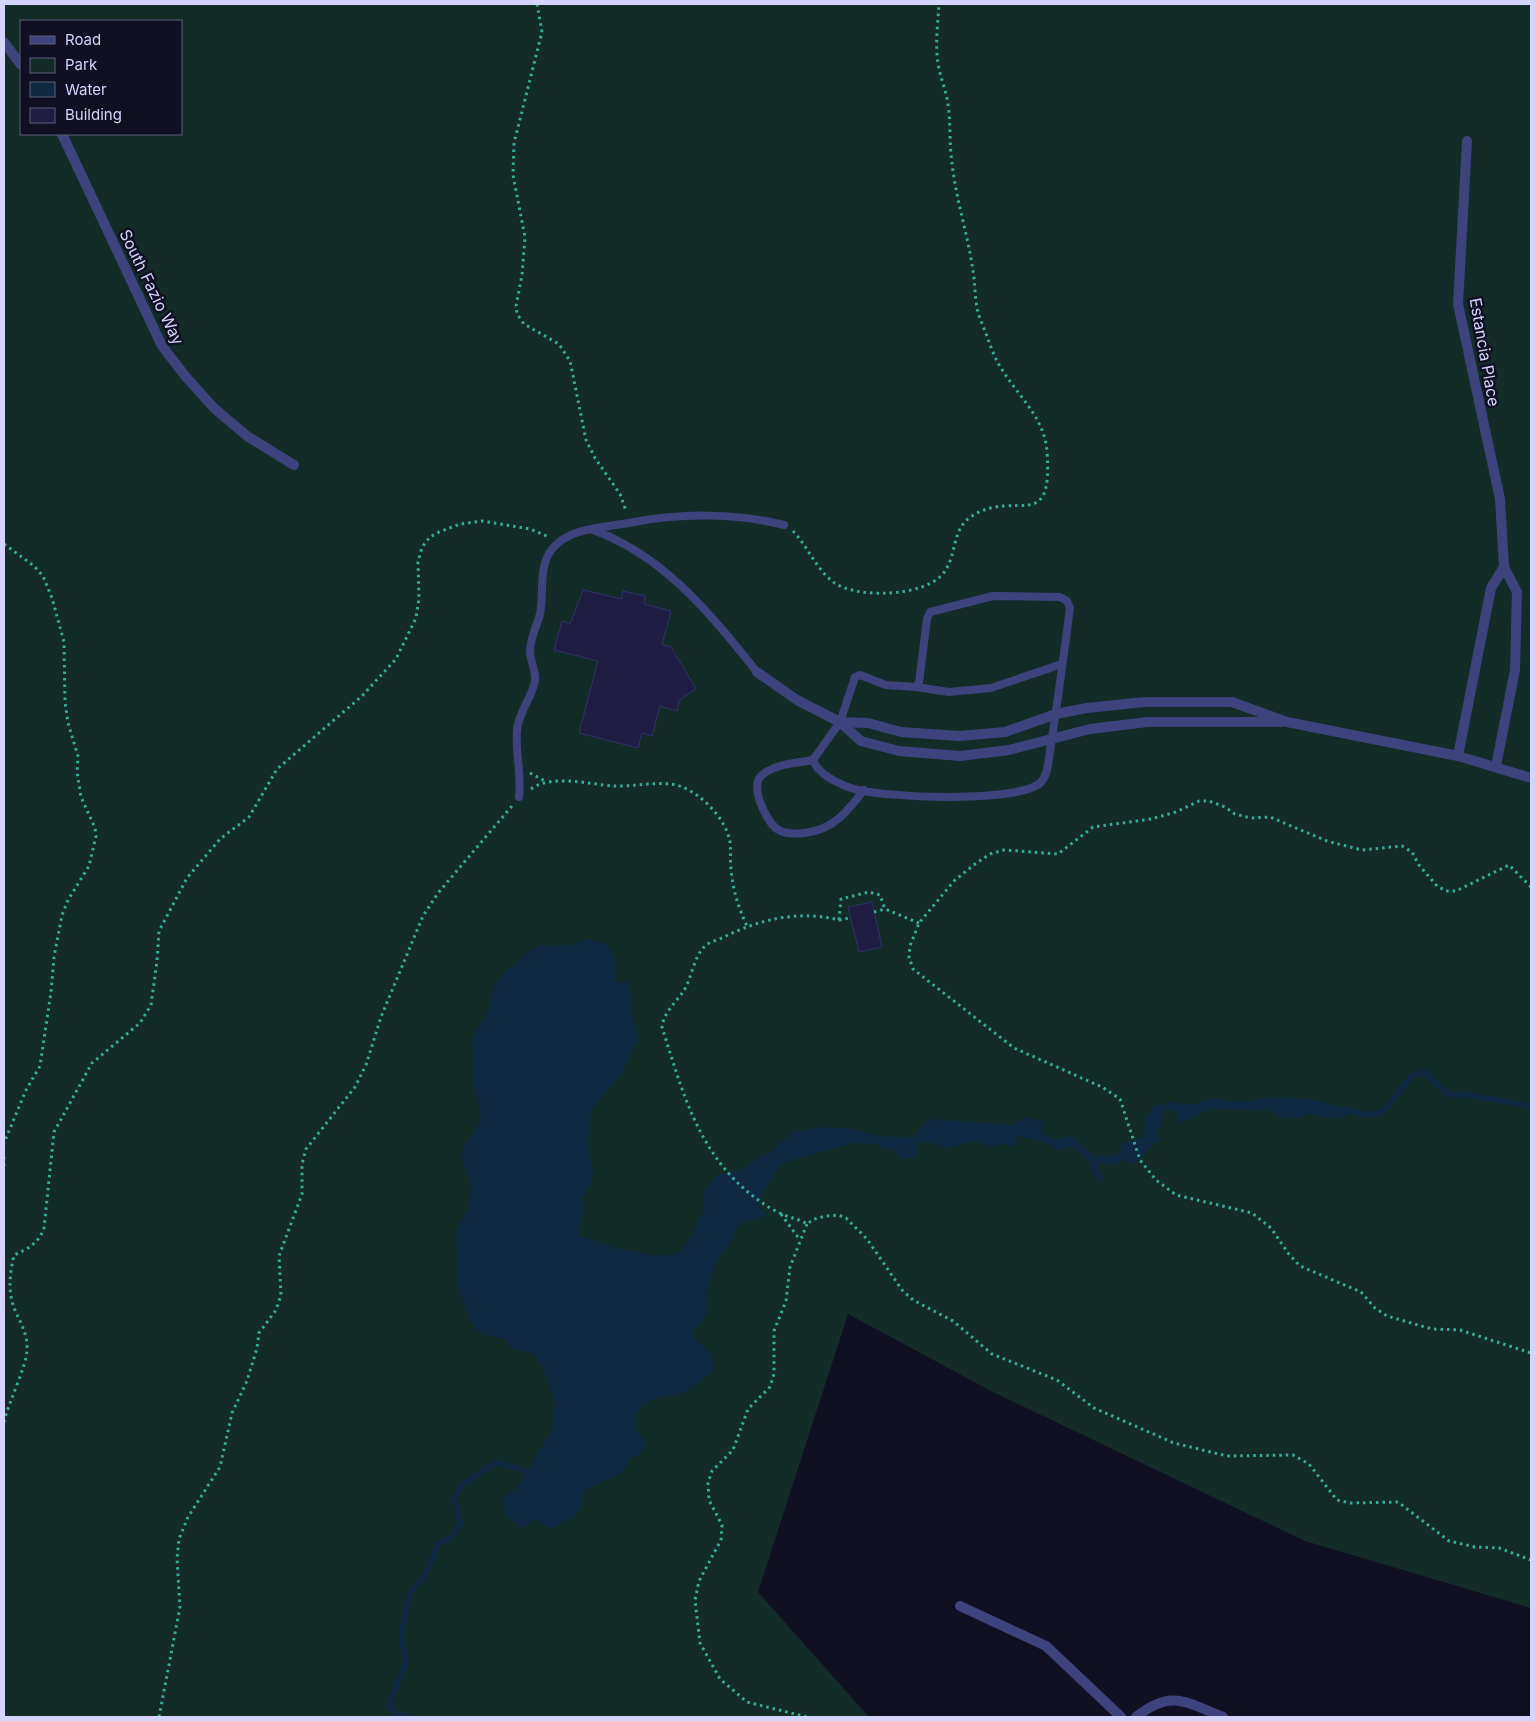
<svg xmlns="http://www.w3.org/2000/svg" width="1535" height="1721" font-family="Inter,sans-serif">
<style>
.green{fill:#132c28;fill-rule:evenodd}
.water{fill:#112a44}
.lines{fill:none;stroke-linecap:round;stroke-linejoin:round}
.stream{stroke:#112a44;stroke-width:5.5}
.building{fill:#201d42;stroke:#35316c}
.path{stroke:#37ac98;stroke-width:3;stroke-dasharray:2.5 4;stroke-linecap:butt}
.service{stroke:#3e437e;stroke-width:8}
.minor{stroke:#3e437e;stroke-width:10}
.labels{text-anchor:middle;stroke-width:5;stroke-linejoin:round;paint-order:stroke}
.street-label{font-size:16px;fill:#d4d4fc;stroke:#111022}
</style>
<rect width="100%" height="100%" fill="#111022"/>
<!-- green -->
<path class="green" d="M 4,4 L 1531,4 L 1531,1608 L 1305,1541 L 991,1391 L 848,1314 L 758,1592 L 869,1717 L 4,1717 ZM 21,21 L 181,21 L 181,134 L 21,134 Z"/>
<!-- water -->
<path class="water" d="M 588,939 L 606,944 L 615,958 L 616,981 L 622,983 L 630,981 L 631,1009 L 639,1038 L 621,1074 L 591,1110 L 588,1144 L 593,1172 L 592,1180 L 582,1199 L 584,1212 L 579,1226 L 580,1236 L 615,1248 L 653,1255 L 673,1255 L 682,1249 L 690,1238 L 703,1212 L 704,1191 L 718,1175 L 740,1170 L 769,1152 L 795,1131 L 828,1127 L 850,1129 L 880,1136 L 911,1138 L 930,1119 L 1013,1125 L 1028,1117 L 1044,1122 L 1041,1133 L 1055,1140 L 1072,1136 L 1095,1157 L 1118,1155 L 1122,1144 L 1144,1137 L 1145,1121 L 1153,1106 L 1171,1102 L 1192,1105 L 1210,1098 L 1240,1102 L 1274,1097 L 1315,1100 L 1354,1111 C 1339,1123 1327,1118 1309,1113 C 1296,1120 1283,1122 1271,1111 L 1210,1108 L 1182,1123 L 1178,1120 L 1176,1110 L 1167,1109 C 1161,1115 1162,1126 1157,1134 L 1160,1142 L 1155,1142 L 1134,1165 L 1124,1160 L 1118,1164 L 1097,1163 L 1103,1179 L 1100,1183 L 1096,1179 L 1089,1160 L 1071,1145 L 1063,1150 L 1056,1150 L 1051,1144 L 1016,1135 L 1017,1144 L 1013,1147 L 1007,1146 L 1005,1142 L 993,1147 L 973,1141 L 948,1148 L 934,1143 L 919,1143 L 915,1158 L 901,1159 L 891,1147 L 884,1150 L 879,1144 L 853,1143 L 782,1163 L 764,1191 L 758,1207 L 766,1214 L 760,1219 L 741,1221 L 734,1233 L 733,1240 L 718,1260 L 706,1291 L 708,1302 L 707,1314 L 693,1333 L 694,1337 L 712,1355 L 714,1369 C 703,1381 691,1389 676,1395 C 672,1397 669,1395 665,1396 C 648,1398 631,1410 636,1429 C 637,1434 644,1439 647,1444 C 643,1451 640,1455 632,1457 L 621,1473 L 587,1489 L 583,1493 L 582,1505 L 576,1515 L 553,1528 L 544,1526 L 536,1519 L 522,1528 L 507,1517 L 501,1502 L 506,1494 L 517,1489 L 551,1431 L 556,1404 L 542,1365 L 531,1353 L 512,1349 L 504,1338 L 488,1336 L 478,1331 L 468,1317 L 458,1286 L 456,1229 L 467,1211 L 471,1187 L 461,1155 L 465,1145 L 479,1124 L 481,1113 L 473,1078 L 474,1056 L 470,1041 C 476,1030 488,1018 491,1004 C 493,993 491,990 499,979 C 506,970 527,955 537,946 L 573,945 Z"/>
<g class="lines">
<!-- stream -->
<path class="stream" d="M 1346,1110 L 1370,1115 L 1383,1112 L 1412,1076 L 1425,1072 L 1448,1094 L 1475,1096 L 1531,1106
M 407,1717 L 394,1712 L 390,1706 L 391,1699 L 407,1660 L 401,1638 L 410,1593 L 426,1574 L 439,1543 L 451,1538 L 461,1524 L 454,1498 L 462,1485 L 496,1462 L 532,1473"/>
</g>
<!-- building -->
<path class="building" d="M 583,590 L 622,599 L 623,591 L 645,596 L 644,604 L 671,611 L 662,645 L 671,647 L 696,689 L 679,700 L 677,711 L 660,706 L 652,736 L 642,733 L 638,748 L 579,733 L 598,661 L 554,650 L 562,621 L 570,624 Z
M 872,902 L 882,947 L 859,952 L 848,907 Z"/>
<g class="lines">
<!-- path -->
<path class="path" d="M 537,4 L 542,32 L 514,143 L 513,175 L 525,237 L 522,275 L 516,306 L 517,314 L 524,324 L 559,344 L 570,361 L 586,440 L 595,458 L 620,494 L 626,511
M 793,531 C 808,547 815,567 832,581 C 854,600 929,597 945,571 C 957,553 952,528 972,516 C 1016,488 1053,536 1047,452 C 1045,418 1018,396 1001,368 C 992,354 988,337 981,321 C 974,305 976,288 973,271 C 968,235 956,200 952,163 C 949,144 951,124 948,104 C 946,90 940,77 938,63 C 935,44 938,23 939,4
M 4,544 L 34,566 L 43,576 L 52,598 L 64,642 L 65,702 L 68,723 L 78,756 L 77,772 L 81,797 L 95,828 L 96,836 L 89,866 L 68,900 L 62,915 L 54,957 L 51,992 L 40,1066 L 26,1090 L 4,1143
M 530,773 L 545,781
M 531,789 C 552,774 588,784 613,786 C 631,787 651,782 670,784 C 695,786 726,817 730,842 C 731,851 730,860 731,869 C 733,890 738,907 747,926
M 1531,887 L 1509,865 L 1456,891 L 1446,891 L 1437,886 L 1419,865 L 1412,852 L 1402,846 L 1362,850 L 1327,841 L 1270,817 L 1251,818 L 1235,814 L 1225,807 L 1209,801 L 1199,801 L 1176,812 L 1151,819 L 1093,827 L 1058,854 L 1004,850 L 990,854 L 975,864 L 954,881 L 919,923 L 910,946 L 909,957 L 913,969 L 1014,1048 L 1102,1087 L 1120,1099 L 1140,1160 L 1156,1180 L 1176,1195 L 1252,1213 L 1271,1228 L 1288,1253 L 1300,1266 L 1361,1292 L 1375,1308 L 1387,1316 L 1432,1329 L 1460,1330 L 1531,1353
M 874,912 L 885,909
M 839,920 L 850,918
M 919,923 L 885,909 L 880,895 L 869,892 L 841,899 L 839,920 C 799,910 760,919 724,937 C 718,940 708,942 704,947 C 693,959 692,978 683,992 C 675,1003 663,1014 662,1027 C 682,1090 698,1154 753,1196 C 762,1203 772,1210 782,1214 C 791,1218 799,1219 807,1224 L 814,1219 L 826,1216 L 838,1215 L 846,1218 L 867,1239 L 902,1290 L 913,1300 L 953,1321 L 992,1354 L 1057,1380 L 1094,1408 L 1174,1443 L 1227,1456 L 1293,1455 L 1309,1464 L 1337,1500 L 1350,1503 L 1398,1502 L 1449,1541 L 1475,1547 L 1499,1548 L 1531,1560
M 4,1157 L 4,1168
M 781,1214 L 800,1240
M 807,1224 L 790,1267 L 786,1301 L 774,1331 L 774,1374 L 770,1387 L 748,1409 L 733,1450 L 712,1471 L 708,1483 L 709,1500 L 722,1525 L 721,1540 L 699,1581 L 695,1600 L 700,1643 L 720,1679 L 747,1702 L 807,1717
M 4,1422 C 8,1403 27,1366 27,1349 C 28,1333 18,1319 13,1305 C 8,1288 10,1273 14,1255 C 28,1249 39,1243 44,1228 L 54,1132 L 92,1063 L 140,1023 L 151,1005 L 157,961 L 159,931 L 187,878 L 220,839 L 249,817 L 277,769 L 362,696 L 396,659 L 416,618 L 419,598 L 418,562 L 422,547 L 430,537 L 439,532 L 460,524 L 482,521 L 530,529 L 547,536
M 159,1717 L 180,1607 L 177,1559 L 179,1539 L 188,1517 L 220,1467 L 232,1413 L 247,1381 L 257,1348 L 259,1333 L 276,1310 L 281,1295 L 279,1256 L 302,1194 L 302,1164 L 306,1149 L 355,1087 L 366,1065 L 381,1017 L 423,916 L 438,893 L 512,806"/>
<!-- service -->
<path class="service" d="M 593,530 C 665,556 711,615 757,672
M 993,596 L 1060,597 L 1067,601 L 1070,608 C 1064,654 1058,699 1051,744 C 1049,755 1049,772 1042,781 C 1024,804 879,798 851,788 C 837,783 818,774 813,760 L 840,722 L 855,677 L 860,675 L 886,685 L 916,687 L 919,682 L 927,619 L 930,612 Z
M 916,687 L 949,692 L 991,688 L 1062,664
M 813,760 C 798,763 774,764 762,775 C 749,786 766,821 777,829 C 784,834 795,834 804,833 C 833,830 847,812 864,790
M 519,797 C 522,774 515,752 517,730 C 519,710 533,697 535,680 C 536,670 530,661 530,651 C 530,638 537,626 540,614 C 545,590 536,561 558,543 C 577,527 610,527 634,522 C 682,513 736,513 784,525"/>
<!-- minor -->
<path class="minor" d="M 4,42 L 21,65
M 62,134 L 162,346 L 186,377 L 214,408 L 247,436 L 294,465
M 1467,141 L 1458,304 L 1500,499 L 1504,567 L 1517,592 L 1515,670 L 1496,766
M 757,672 L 797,700 L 840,722 L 861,741 L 899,751 L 960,756 L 1009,750 L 1090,729 L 1147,722 L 1281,722
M 840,722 L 868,723 L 901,732 L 959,736 L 1005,732 L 1056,714 L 1087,708 L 1144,702 L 1232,702 L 1287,722 L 1458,756 L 1531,778
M 1458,756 L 1491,588 L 1504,567
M 960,1606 L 1046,1646 L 1121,1717
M 1136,1717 C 1171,1689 1186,1702 1223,1717"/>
</g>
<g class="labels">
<!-- street labels -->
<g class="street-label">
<text transform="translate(152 287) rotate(64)" y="6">South Fazio Way</text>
<text transform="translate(1485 352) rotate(80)" y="6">Estancia Place</text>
</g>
</g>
<!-- border -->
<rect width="1535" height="1721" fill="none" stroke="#d4d4fc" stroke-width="10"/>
<!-- legend -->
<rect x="20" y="20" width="162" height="115" fill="#111022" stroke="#5f5e79"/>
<rect x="30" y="36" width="25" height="8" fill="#3e437e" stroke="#5f5e79"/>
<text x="65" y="45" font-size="15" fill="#d4d4fc">Road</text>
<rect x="30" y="58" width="25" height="15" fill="#132c28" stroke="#5f5e79"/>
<text x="65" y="70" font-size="15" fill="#d4d4fc">Park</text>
<rect x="30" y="82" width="25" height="15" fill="#112a44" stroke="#5f5e79"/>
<text x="65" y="95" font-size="15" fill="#d4d4fc">Water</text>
<rect x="30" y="108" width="25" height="15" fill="#201d42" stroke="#5f5e79"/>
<text x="65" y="120" font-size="15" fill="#d4d4fc">Building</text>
</svg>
